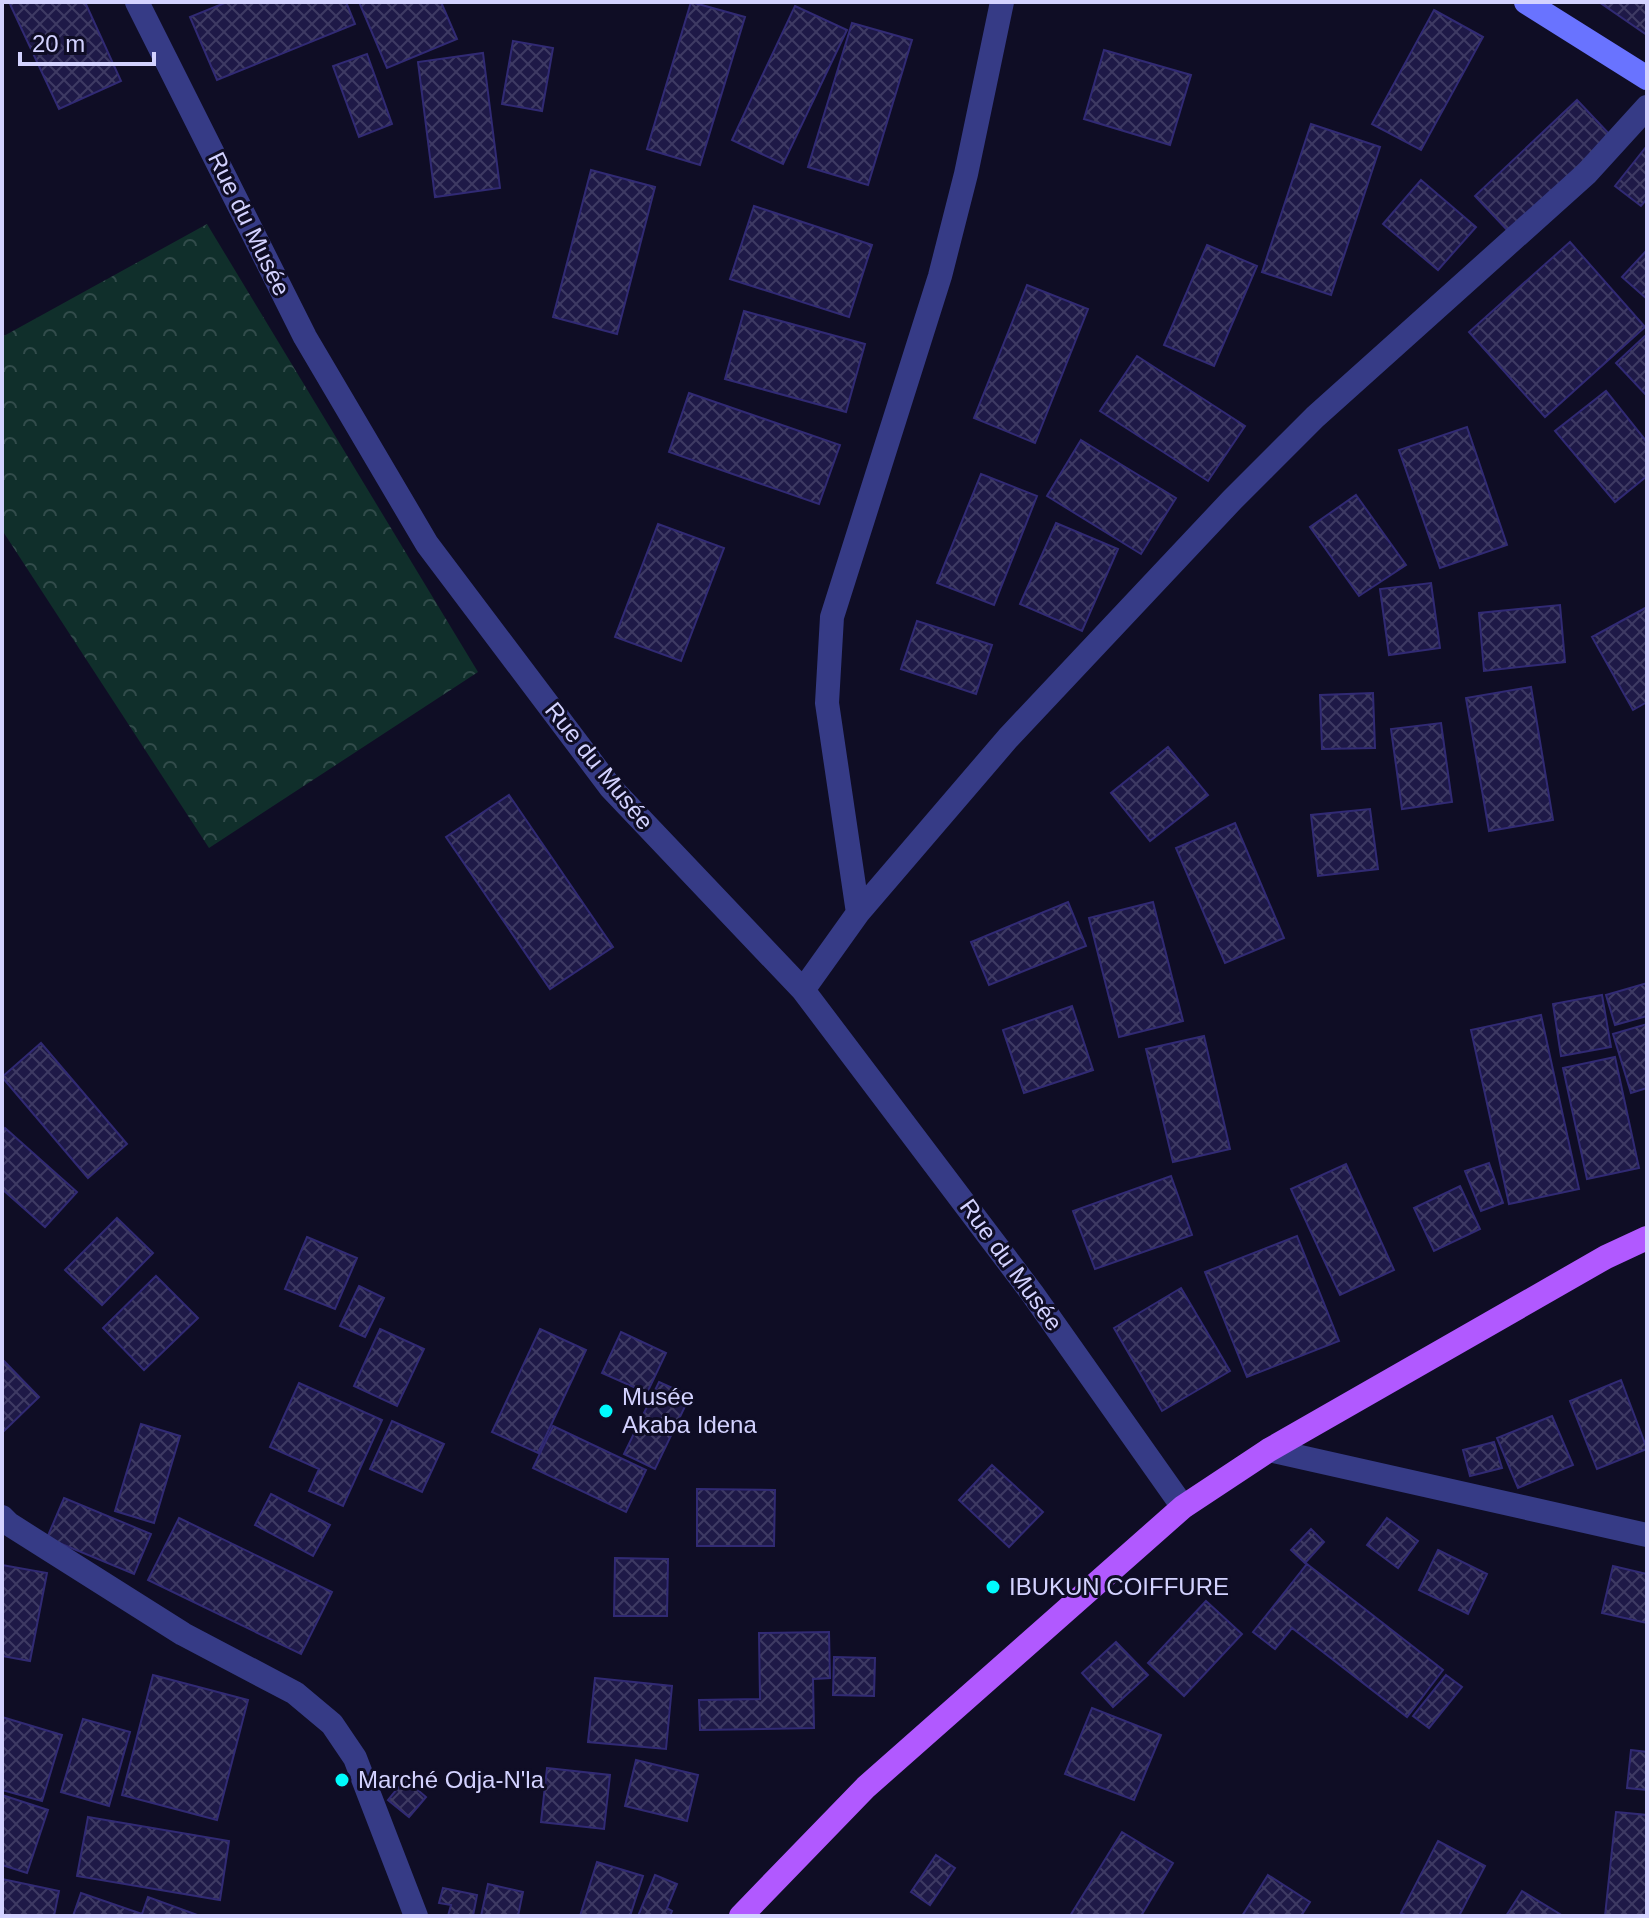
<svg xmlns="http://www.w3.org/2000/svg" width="1649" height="1918" font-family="Arial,sans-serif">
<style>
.park{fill:url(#park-crowns)}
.building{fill:url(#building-cross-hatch);stroke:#312a74;stroke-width:2}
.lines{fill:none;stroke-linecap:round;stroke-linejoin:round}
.street{stroke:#363b86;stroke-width:24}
.secondary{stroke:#6973ff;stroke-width:24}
.primary{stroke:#b159ff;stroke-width:24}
.poi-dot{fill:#00fbfd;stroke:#0f0d25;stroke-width:3}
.labels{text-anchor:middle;stroke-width:6;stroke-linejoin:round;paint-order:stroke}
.street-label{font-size:24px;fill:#d3d2ff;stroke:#0f0d25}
.poi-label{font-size:24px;fill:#d3d2ff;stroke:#0f0d25;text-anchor:start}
</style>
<defs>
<pattern id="park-crowns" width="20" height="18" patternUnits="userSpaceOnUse" patternTransform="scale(2)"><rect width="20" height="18" fill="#102f2b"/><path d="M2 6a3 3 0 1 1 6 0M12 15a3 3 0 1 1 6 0" fill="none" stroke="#324c4b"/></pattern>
<pattern id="building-cross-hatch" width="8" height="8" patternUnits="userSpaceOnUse" patternTransform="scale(2)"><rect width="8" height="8" fill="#1e1947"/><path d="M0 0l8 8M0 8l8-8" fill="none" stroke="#3e3a63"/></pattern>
</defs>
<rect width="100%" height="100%" fill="#0f0d25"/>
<!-- park -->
<path class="park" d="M 207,224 L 478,672 L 209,848 L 2,530 L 2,337 Z"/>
<!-- building -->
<path class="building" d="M 9,2 L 85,2 L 121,81 L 59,109 Z
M 227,2 L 346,2 L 355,24 L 217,80 L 190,17 Z
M 359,2 L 441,2 L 457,39 L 387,68 Z
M 691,2 L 745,17 L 700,165 L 647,149 Z
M 1599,2 L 1647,2 L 1647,35 Z
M 795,6 L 847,30 L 783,164 L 732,140 Z
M 1434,10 L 1483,37 L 1421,150 L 1372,124 Z
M 852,23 L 912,40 L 868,185 L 808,167 Z
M 513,41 L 553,48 L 542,111 L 502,104 Z
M 1104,50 L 1191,75 L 1170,145 L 1084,119 Z
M 483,53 L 500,188 L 435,197 L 418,62 Z
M 367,54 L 392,124 L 359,137 L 333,66 Z
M 1577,100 L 1612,137 L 1510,233 L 1475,196 Z
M 1311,124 L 1380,147 L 1331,295 L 1262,272 Z
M 1646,147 L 1647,199 L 1641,206 L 1615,186 Z
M 591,170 L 655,187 L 617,334 L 553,317 Z
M 1421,180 L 1476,227 L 1438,270 L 1383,224 Z
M 754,206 L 872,245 L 849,317 L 730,279 Z
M 1570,242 L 1645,327 L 1545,417 L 1469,332 Z
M 1207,245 L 1257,266 L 1214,366 L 1164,345 Z
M 1647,250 L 1647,299 L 1622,277 Z
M 1027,285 L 1088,309 L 1035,443 L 974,418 Z
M 744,311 L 865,344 L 846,412 L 725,379 Z
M 1647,334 L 1647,396 L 1616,363 Z
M 1137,356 L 1245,426 L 1208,481 L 1100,411 Z
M 1606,391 L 1647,442 L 1647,476 L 1615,502 L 1555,431 Z
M 689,393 L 840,445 L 819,504 L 669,452 Z
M 1467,427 L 1507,545 L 1440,568 L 1399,450 Z
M 1081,440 L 1176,498 L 1141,554 L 1047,496 Z
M 981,474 L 1037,496 L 994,605 L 937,583 Z
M 1356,495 L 1406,565 L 1359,596 L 1310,527 Z
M 1056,523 L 1118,549 L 1082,631 L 1020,604 Z
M 658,524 L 724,548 L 681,661 L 615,637 Z
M 1431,583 L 1440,648 L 1389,655 L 1380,589 Z
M 1560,605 L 1565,662 L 1484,671 L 1479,613 Z
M 1647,607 L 1647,702 L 1633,710 L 1592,637 Z
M 917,621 L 992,645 L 976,694 L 901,669 Z
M 1531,687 L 1553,820 L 1489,831 L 1466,698 Z
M 1373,693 L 1375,748 L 1322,749 L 1320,695 Z
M 1441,723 L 1452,802 L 1402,809 L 1391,729 Z
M 1168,747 L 1208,795 L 1150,841 L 1111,793 Z
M 509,795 L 613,947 L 550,989 L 446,837 Z
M 1370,809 L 1378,869 L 1318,876 L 1311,815 Z
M 1235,823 L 1284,938 L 1225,963 L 1176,848 Z
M 1068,902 L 1086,946 L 989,985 L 971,942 Z
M 1153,902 L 1183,1021 L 1119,1037 L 1089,918 Z
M 1647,983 L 1647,1016 L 1615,1025 L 1606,995 Z
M 1602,995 L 1611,1047 L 1561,1056 L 1553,1004 Z
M 1072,1006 L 1093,1070 L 1024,1093 L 1003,1030 Z
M 1541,1015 L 1579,1189 L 1509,1204 L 1471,1030 Z
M 1647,1024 L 1647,1088 L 1631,1093 L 1613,1034 Z
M 1204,1036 L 1230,1149 L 1173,1162 L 1146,1049 Z
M 41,1043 L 127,1144 L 88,1178 L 2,1077 Z
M 1615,1057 L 1639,1168 L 1587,1179 L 1563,1068 Z
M 5,1128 L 77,1192 L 45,1227 L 2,1189 L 2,1132 Z
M 1489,1163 L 1503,1203 L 1481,1211 L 1465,1171 Z
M 1346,1164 L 1394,1270 L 1340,1295 L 1291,1189 Z
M 1171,1176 L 1192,1235 L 1095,1269 L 1073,1211 Z
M 1460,1186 L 1480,1229 L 1434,1251 L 1414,1208 Z
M 117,1218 L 153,1253 L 102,1305 L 65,1270 Z
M 1297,1236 L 1339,1341 L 1247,1377 L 1205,1272 Z
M 307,1237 L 357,1258 L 335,1309 L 285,1289 Z
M 156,1276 L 198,1318 L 144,1370 L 103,1328 Z
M 359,1286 L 384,1298 L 365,1337 L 340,1326 Z
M 1181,1288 L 1230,1371 L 1162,1411 L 1114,1328 Z
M 380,1329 L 424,1349 L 397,1406 L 354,1386 Z
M 540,1329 L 586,1350 L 538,1453 L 492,1432 Z
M 621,1332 L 666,1353 L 647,1393 L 602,1373 Z
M 2,1359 L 39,1397 L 2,1433 Z
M 1621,1380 L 1647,1449 L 1597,1469 L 1570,1401 Z
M 659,1382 L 690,1396 L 655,1469 L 624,1454 Z
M 299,1383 L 382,1420 L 343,1506 L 309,1491 L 319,1469 L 270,1447 Z
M 1552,1416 L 1573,1465 L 1518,1488 L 1497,1438 Z
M 392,1421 L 444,1444 L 422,1492 L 370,1469 Z
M 141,1424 L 180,1436 L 154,1523 L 115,1511 Z
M 553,1426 L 646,1470 L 626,1512 L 533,1468 Z
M 1494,1442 L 1502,1468 L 1470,1476 L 1463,1450 Z
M 992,1465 L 1043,1512 L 1009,1547 L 959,1500 Z
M 697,1489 L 775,1490 L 774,1546 L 697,1546 Z
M 271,1494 L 330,1525 L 313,1556 L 255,1525 Z
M 64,1498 L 151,1534 L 134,1574 L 47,1538 Z
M 179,1518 L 332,1592 L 301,1654 L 148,1580 Z
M 1387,1518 L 1418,1541 L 1398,1568 L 1367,1545 Z
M 1311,1529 L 1324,1542 L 1305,1563 L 1291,1550 Z
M 1438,1550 L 1487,1574 L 1468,1614 L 1419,1590 Z
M 615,1558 L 668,1559 L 667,1616 L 614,1616 Z
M 1307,1564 L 1443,1670 L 1407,1717 L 1292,1628 L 1275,1649 L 1253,1632 Z
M 2,1565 L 47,1573 L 30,1661 L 2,1656 Z
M 1613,1566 L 1647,1574 L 1647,1623 L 1602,1613 Z
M 1206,1601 L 1242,1634 L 1184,1696 L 1148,1663 Z
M 829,1632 L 830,1678 L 813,1679 L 814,1728 L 700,1730 L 699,1700 L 760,1699 L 759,1633 Z
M 1116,1642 L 1148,1675 L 1113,1707 L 1082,1673 Z
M 834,1657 L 875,1658 L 874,1696 L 833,1695 Z
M 153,1675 L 248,1700 L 217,1820 L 122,1795 Z
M 1446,1675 L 1462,1687 L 1429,1728 L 1413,1716 Z
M 595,1678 L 672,1686 L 666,1749 L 588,1742 Z
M 1092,1708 L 1161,1735 L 1134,1800 L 1065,1774 Z
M 2,1717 L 62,1735 L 42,1801 L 2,1790 Z
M 83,1719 L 130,1732 L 109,1806 L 61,1792 Z
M 1631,1750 L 1647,1752 L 1647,1790 L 1627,1788 Z
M 636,1760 L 698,1775 L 687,1821 L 625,1806 Z
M 547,1768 L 610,1775 L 604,1829 L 541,1822 Z
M 405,1779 L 426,1797 L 409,1817 L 388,1800 Z
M 2,1795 L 48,1810 L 27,1873 L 2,1865 Z
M 1616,1812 L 1647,1815 L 1647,1916 L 1605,1916 Z
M 88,1817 L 229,1841 L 220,1900 L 77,1876 Z
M 1122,1832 L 1173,1863 L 1141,1916 L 1070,1916 Z
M 1438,1841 L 1485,1866 L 1459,1916 L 1407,1916 L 1401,1913 Z
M 936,1855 L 955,1868 L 930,1905 L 911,1892 Z
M 597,1862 L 643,1876 L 630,1916 L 580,1916 Z
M 655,1875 L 677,1884 L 667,1908 L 672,1911 L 670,1916 L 638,1916 Z
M 1268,1875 L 1310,1902 L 1301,1916 L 1242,1916 Z
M 2,1879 L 59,1891 L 54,1916 L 2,1916 Z
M 488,1884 L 523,1892 L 518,1916 L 481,1916 Z
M 443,1888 L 477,1895 L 473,1916 L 448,1916 L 451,1905 L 439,1903 Z
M 1522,1891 L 1563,1916 L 1506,1916 Z
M 81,1893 L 142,1914 L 148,1897 L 200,1916 L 73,1916 Z"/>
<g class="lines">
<!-- street -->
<path class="street" d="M 137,2 L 305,337 L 427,544 L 611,788 L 803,990 L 1032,1293 L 1183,1507
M 858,913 L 827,703 L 832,617 L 940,276 L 966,174 L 1002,2
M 803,990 L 858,913 L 1008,738 L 1232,500 L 1315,417 L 1587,173 L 1647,107
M 1269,1450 L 1647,1535
M 2,1517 L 9,1524 L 183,1634 L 295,1693 L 332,1724 L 355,1758 L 416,1916"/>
<!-- secondary -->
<path class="secondary" d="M 1526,2 L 1647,78"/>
<!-- primary -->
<path class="primary" d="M 741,1916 L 866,1787 L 1183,1507 L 1269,1450 L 1606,1257 L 1647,1238"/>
</g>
<!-- markers -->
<g class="poi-dot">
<circle cx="606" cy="1411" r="8"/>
<circle cx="993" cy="1587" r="8"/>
<circle cx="342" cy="1780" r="8"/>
</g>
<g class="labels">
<!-- street labels -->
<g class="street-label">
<text transform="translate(249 224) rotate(64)" y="8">Rue du Musée</text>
<text transform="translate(599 766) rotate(51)" y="8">Rue du Musée</text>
<text transform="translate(1011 1265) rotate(54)" y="8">Rue du Musée</text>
</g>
<!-- poi labels -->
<g class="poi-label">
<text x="622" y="1405">Musée<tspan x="622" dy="28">Akaba Idena</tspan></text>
<text x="1009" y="1595">IBUKUN COIFFURE</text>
<text x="358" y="1788">Marché Odja-N'la</text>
</g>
</g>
<!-- border -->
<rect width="1649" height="1918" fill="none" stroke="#d3d2ff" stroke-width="8"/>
<!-- scale -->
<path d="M20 52v12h134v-12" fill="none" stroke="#d3d2ff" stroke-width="4"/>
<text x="32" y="52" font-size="24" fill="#d3d2ff" stroke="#0f0d25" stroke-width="6" paint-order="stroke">20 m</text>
</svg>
